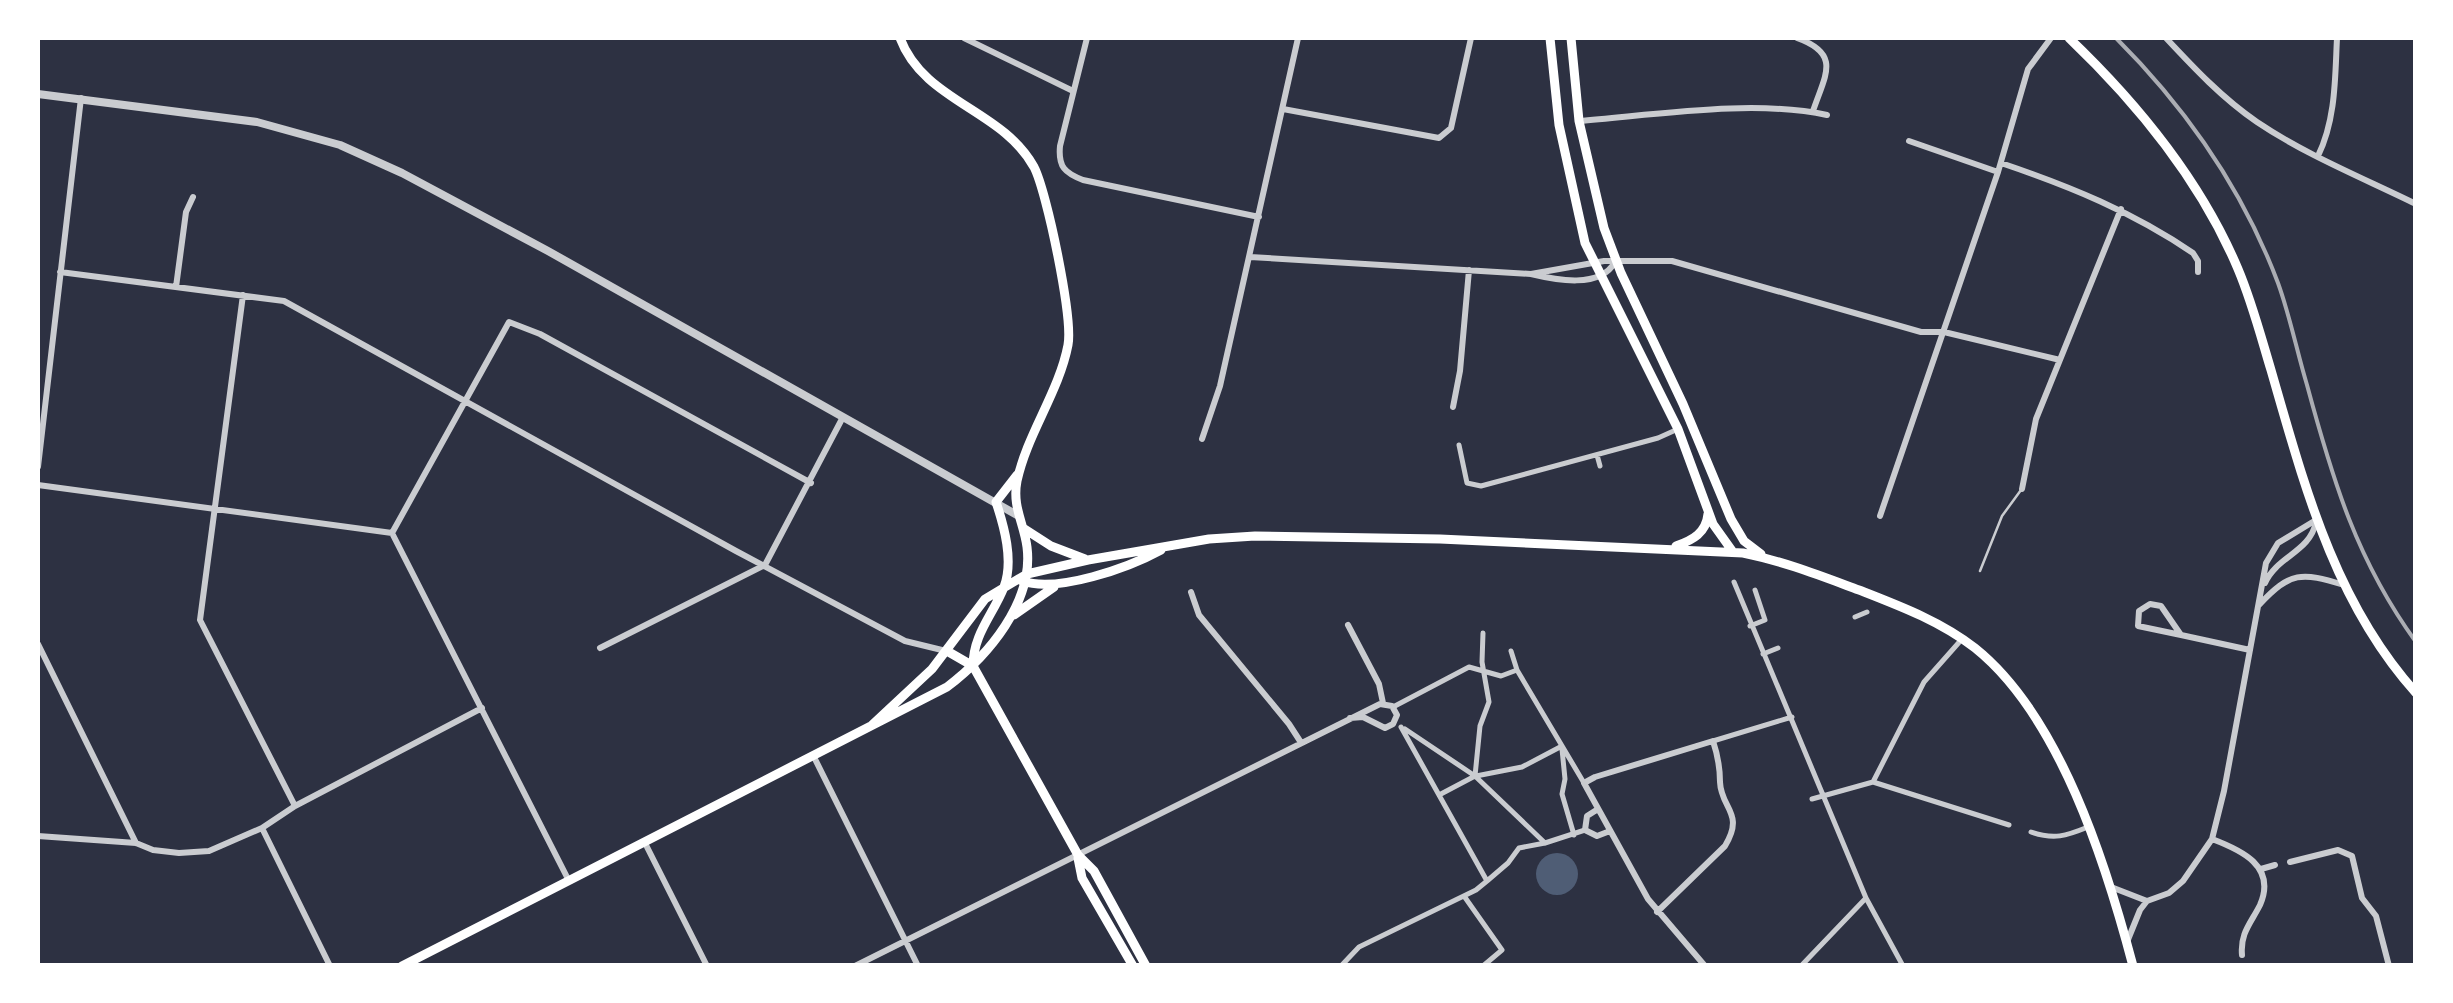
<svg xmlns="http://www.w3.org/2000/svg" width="2453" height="1003" font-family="Poppins,sans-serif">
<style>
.water{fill:#4f5d75}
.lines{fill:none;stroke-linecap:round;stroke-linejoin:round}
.service{stroke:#caccd0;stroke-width:2.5}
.pedestrian{stroke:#caccd0;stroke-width:5}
.minor{stroke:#caccd0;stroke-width:6}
.tertiary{stroke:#caccd0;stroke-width:8}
.secondary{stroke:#fff;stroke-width:9}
.primary{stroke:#fff;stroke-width:9}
.rail{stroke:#abadb3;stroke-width:4}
</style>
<rect width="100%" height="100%" fill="#2d3142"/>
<!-- water -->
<path class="water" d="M1536 874a21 21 0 1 1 42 0a21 21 0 1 1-42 0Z"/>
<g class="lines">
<!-- service -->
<path class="service" d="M 1980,571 L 2002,516 L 2021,490"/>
<!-- pedestrian -->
<path class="pedestrian" d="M 1459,445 L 1467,483 L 1481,486 L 1658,438 L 1678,429
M 1597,455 L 1600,466
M 1734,582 L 1866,898 L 1903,966
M 1855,617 L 1867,612
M 1750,626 L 1765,620 L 1755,590
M 1511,651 L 1517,670 L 1584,783
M 1763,654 L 1778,648
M 1393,707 L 1469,667 L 1501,676 L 1517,670
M 1405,729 L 1475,776 L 1545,843
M 1713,741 L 1792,717
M 1562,749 L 1565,779 L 1562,794 L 1574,835
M 1476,776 L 1522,767 L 1562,746
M 1873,782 L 1924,682 L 1962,639
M 1439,795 L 1475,776 L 1480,726 L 1489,702 L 1482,662 L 1483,633
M 1812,799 L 1873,782 L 2009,825
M 2031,832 C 2054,840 2066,836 2088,827
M 1487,881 L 1508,863 L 1519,848 L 1545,843 L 1585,830
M 1464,896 L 1502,950 L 1483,966
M 1341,966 L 1359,947 L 1476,890 L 1487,881 L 1401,727
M 1801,966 L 1866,898"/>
<!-- minor -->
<path class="minor" d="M 964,38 L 1073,91
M 1087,38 L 1060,146 C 1058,167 1065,173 1083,180 L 1259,217
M 1797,38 C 1842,54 1825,75 1813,111
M 2166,38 C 2194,68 2222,98 2257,122 C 2306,155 2363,178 2416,204
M 1283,109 L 1439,138 L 1451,128 L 1471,38
M 1579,121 C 1654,115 1754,99 1827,115
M 1909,141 L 1998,172
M 2318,156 C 2336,119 2335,77 2337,38
M 2001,163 C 2069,186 2133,212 2193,253 L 2198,261 L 2198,272
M 1250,257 L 1531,274 C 1556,280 1600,289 1615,262
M 60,272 L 284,301 L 736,551 L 905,641 L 946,651
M 1531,274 L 1604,261 L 1672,261 L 1921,332 L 1944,332 L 2060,360
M 176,287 L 186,212 L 193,197
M 243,295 L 200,620 L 295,806
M 1453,407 L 1460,371 L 1469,270
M 1202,439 L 1220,386 L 1298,38
M 38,467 L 81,98
M 38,485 L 392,533
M 2022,489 L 2036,419 L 2121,209
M 1880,516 L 1998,172 L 2028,69 L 2051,38
M 2265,583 C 2277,556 2310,552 2316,522
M 1191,592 L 1199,615 L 1289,724 L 1300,741
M 2150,604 L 2161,606 L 2181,635 L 2138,626 L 2139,611 Z
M 2259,605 C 2291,571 2301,572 2344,585
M 1348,625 L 1379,684 L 1383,703
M 2181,635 L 2250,650
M 38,644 L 136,843
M 600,648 L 765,565 L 843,417
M 814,757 L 918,966
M 1598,809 L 1587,816 L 1585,830 L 1597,836 L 1610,831
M 262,828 L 330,966
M 38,836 L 136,843 L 153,850 L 179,853 L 209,851 L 262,828 L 295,806 L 482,708
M 2212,839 C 2241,850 2277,866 2260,905 C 2251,923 2240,933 2242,955
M 645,843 L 707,966
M 2290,862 L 2338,850 L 2352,856 L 2362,898 L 2376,916 L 2389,966
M 2261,869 L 2275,865
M 569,881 L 392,533 L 509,322 L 540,334 L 811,483
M 2111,887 L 2147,901
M 1657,912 L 1725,846 C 1745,813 1721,809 1720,782 C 1720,767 1718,756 1713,741 L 1595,777 L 1584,783 L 1648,899 L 1705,966
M 2127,942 L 2140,910 L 2147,901 L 2169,893 L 2183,881 L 2212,839 L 2224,791 L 2266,563 L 2278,543 L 2316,520
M 855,966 L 1380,704 L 1392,706 L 1397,715 L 1393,724 L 1385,728 L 1363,717 L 1350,718
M 2014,966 L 2028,966"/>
<!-- tertiary -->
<path class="tertiary" d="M 38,94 L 257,122 L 340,145 L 402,173 L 548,251 L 1017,515"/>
<!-- secondary -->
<path class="secondary" d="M 1550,38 L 1559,125 L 1585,243 L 1678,429 L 1713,524 L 1733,552
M 1571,38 L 1579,121 L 1604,228 L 1621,273 L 1683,404 L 1731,519 L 1744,541 L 1761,554
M 1023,528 L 1051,546 L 1085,559
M 1676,546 C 1693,540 1706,533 1708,514
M 1022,581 C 1058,593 1128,568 1161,550
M 1014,615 L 1054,587
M 947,651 L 973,666 L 1078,855 L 1094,871 L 1146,966
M 973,666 C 973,634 993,615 1004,587 C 1014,561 1004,526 996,502 L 1017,475
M 872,725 L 932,669 L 985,599 L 1027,574 L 1088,560 L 1209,539 L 1255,536 L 1440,539 L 1743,553 C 1783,561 1821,576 1859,590 C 1900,606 1940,621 1975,648 C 2060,716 2106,864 2133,966
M 1078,858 L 1082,878 L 1133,966
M 402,966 L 947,687 C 988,656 1034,602 1027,547 C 1024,523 1012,507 1017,481 C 1027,434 1059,392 1068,345 C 1073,318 1047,192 1034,167 C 1002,109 924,102 900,38"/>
<!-- primary -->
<path class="primary" d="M 2069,38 C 2137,103 2201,181 2238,269 C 2252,302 2261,337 2271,370 C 2304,484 2334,602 2416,693"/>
<!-- rail -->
<path class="rail" d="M 2116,38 C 2185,107 2243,190 2278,283 C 2290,316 2297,352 2307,385 C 2333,481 2357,561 2416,642"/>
</g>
<!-- border -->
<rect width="2453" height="1003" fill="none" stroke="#ffffff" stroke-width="80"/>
</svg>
